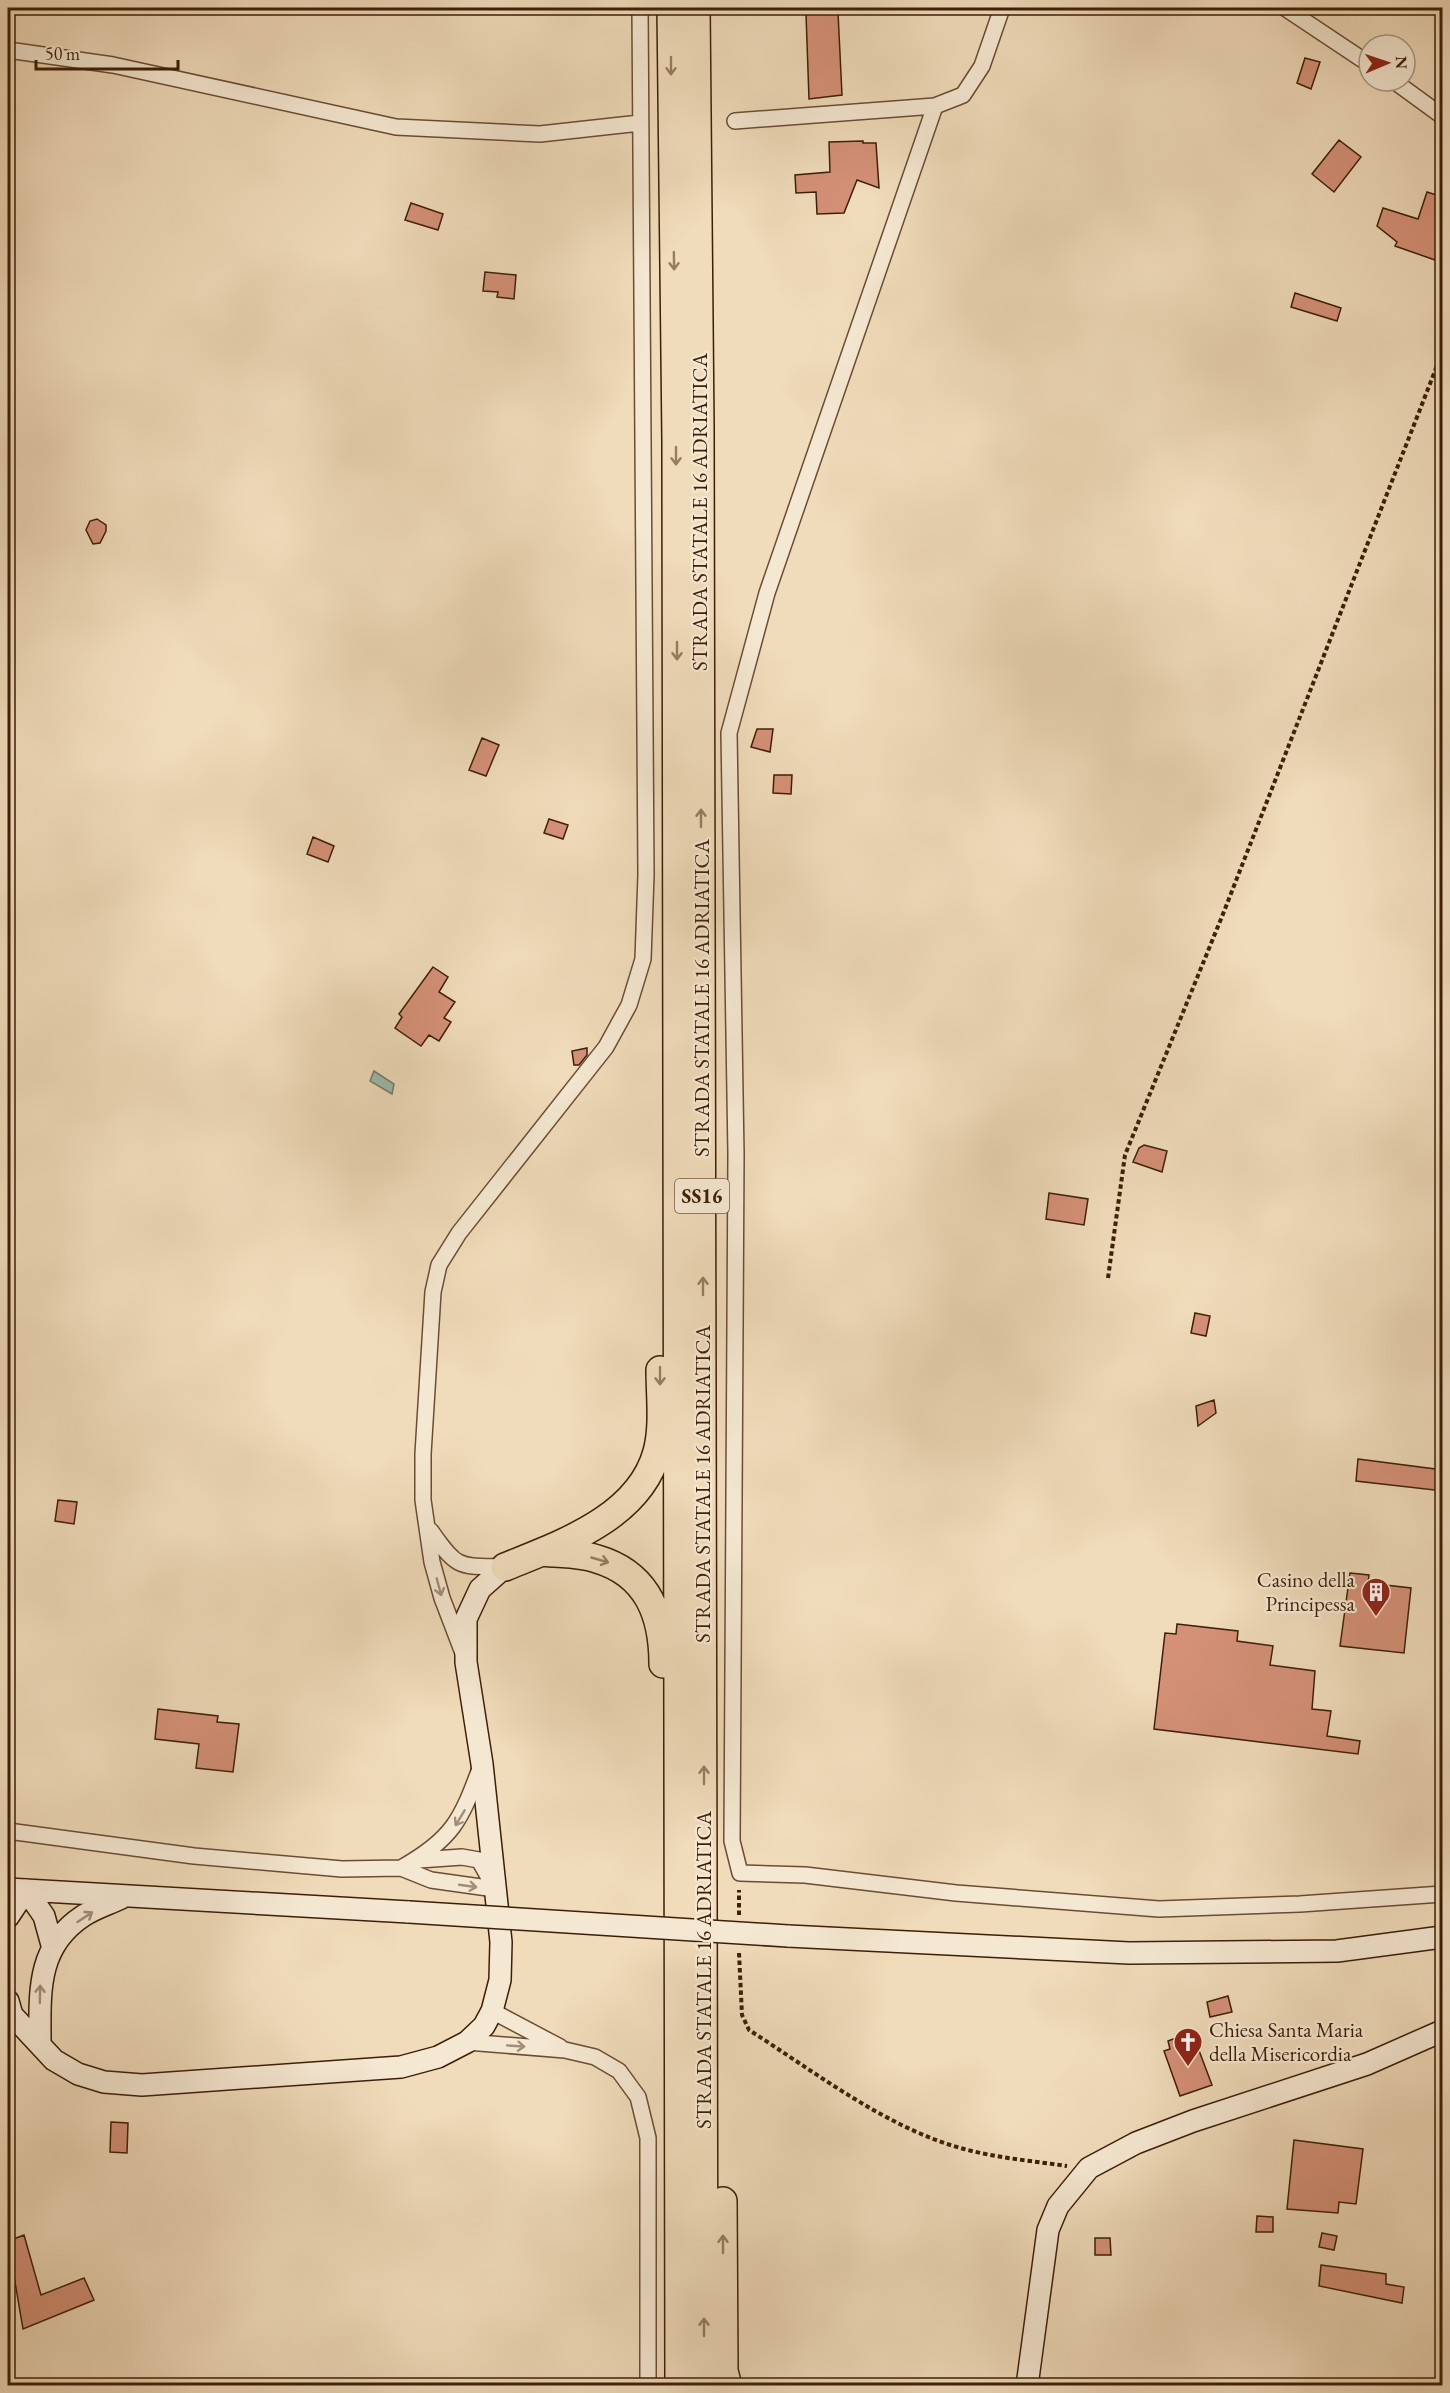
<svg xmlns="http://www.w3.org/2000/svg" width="1450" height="2393" font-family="'EB Garamond',serif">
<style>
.water{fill:#9bbbac;stroke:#757c6a;stroke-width:1.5}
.building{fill:#d59178;stroke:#3d1e07;stroke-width:1.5}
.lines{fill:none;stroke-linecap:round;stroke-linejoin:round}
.street-casing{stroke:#6a4d34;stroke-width:18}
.secondary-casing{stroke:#3d1e07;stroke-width:24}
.highway-casing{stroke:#3d1e07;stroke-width:30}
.path{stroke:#3d1e07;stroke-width:4;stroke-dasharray:4.5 3;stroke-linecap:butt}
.street{stroke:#f5e8d2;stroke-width:15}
.secondary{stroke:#f5e8d2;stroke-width:21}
.highway{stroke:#f0dbba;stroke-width:27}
.secondary-bridge-casing{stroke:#3d1e07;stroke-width:24;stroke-linecap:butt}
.secondary-bridge{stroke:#f5e8d2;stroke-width:21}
.oneway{stroke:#967c60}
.oneway2{stroke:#a28d77}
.labels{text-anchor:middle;stroke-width:4.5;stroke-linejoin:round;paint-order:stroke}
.shield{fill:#f5e8d2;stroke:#745b44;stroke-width:1.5}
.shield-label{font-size:20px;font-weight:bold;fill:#3d1e07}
.street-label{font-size:21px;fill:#3d1e07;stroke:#f5e8d2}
.poi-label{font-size:21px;fill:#3d1e07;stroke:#f5e8d2;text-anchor:end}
</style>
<rect width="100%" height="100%" fill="#f0dbba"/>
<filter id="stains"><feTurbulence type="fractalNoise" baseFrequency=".00333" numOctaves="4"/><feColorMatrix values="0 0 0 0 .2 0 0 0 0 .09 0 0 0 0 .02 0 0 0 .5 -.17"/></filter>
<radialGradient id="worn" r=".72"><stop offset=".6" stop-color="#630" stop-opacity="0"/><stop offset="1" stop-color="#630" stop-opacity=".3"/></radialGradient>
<!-- water -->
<path class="water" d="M 374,1071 L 394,1084 L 392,1094 L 370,1081 Z"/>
<!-- building -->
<path class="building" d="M 838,12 L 842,95 L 809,99 L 806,14 Z
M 1305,58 L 1320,62 L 1311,89 L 1297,83 Z
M 1339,140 L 1361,157 L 1334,192 L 1312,174 Z
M 863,141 L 863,143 L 876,143 L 879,188 L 857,180 L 844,213 L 817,214 L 816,192 L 796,193 L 795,175 L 830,172 L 829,142 Z
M 1427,192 L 1443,197 L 1443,240 L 1435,260 L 1395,246 L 1397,242 L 1377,226 L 1383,208 L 1418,219 Z
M 411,203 L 443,214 L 438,230 L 405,220 Z
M 485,272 L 516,275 L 514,299 L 497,297 L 498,292 L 483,291 Z
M 1295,293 L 1341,308 L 1337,321 L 1291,307 Z
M 97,519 L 106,525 L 106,531 L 100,543 L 93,544 L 86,530 L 90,521 Z
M 757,729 L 773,729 L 770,752 L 751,747 Z
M 482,738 L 499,745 L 486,776 L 469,770 Z
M 774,775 L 792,775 L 791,794 L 773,793 Z
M 549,819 L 568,825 L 563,839 L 544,833 Z
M 313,837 L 334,846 L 328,862 L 307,854 Z
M 433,967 L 448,977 L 439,992 L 455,1002 L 444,1018 L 451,1022 L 439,1041 L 429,1035 L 421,1046 L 395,1028 L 402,1017 L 399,1014 Z
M 587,1048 L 587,1055 L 579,1065 L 574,1065 L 572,1051 Z
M 1144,1145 L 1167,1151 L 1162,1172 L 1133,1162 L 1139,1148 Z
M 1049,1193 L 1088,1199 L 1084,1225 L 1046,1219 Z
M 1195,1313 L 1210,1316 L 1206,1336 L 1191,1333 Z
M 1214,1400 L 1216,1413 L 1198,1426 L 1196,1406 Z
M 1358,1459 L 1443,1470 L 1443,1491 L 1356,1481 Z
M 58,1500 L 77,1502 L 74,1524 L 55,1521 Z
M 1350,1573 L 1369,1575 L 1368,1583 L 1411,1588 L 1404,1653 L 1340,1646 Z
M 1177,1624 L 1238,1631 L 1237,1641 L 1273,1646 L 1270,1665 L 1315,1671 L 1312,1709 L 1331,1711 L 1327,1736 L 1360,1741 L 1358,1754 L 1154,1729 L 1165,1633 L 1176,1634 Z
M 158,1709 L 218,1716 L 217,1722 L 239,1724 L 233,1772 L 196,1768 L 199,1744 L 155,1739 Z
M 1228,1996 L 1232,2012 L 1210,2017 L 1207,2002 Z
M 1192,2032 L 1212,2085 L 1180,2096 L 1164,2051 L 1170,2049 L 1168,2041 Z
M 111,2122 L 128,2123 L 127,2153 L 110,2152 Z
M 1294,2140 L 1363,2149 L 1356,2204 L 1339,2202 L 1338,2213 L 1287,2209 Z
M 1257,2216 L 1273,2217 L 1273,2232 L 1256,2232 Z
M 1322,2233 L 1337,2236 L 1334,2250 L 1319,2247 Z
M 24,2235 L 41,2295 L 84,2278 L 94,2300 L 23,2329 L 8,2241 Z
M 1095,2238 L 1110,2238 L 1111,2255 L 1095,2255 Z
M 1321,2265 L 1386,2274 L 1386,2284 L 1404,2287 L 1402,2303 L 1319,2286 Z"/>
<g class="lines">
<!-- street casing -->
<g class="street-casing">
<path id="street" d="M 1285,8 L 1369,64
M 8,50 L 113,65 L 396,127 L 540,134 L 640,123
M 1394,81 L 1442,116
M 935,106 L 767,593 L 729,733 L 736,1154 L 732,1841 L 740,1873 L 805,1875 L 956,1893 L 1159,1909 L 1300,1904 L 1442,1894
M 735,121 L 935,106 L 963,95 L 982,66 L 1002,8
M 431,1531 C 458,1570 459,1566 505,1567
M 463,1653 L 442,1598 L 432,1562 L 423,1500 L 423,1454 L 433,1292 L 439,1265 L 459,1233 L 606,1047 L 629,1005 L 643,959 L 646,875 L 640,8
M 8,1831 L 194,1856 L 342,1869 L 401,1868 L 431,1880 L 495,1889
M 419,1860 L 462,1857 L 479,1860 L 492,1883
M 401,1868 C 453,1839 461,1820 481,1766
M 492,2011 L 560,2047
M 467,2042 L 565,2050 L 595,2057 L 619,2071 L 638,2097 L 648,2138 L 648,2386"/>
</g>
<!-- secondary casing -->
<g class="secondary-casing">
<path id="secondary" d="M 8,1889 L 409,1912
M 26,1890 L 44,1916 L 52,1945
M 8,1917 L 26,1890
M 788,1936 L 1129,1953 L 1337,1951 L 1442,1937
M 8,2001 L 12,2015 L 54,2060 L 78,2074 L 104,2082 L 142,2085 L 401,2067 L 438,2057 L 467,2042 L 484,2026 L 492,2011 L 500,1980 L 501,1942 L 482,1764 L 466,1662 L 466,1619 L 480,1589 L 505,1567
M 40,2043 C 40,1993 36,1947 83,1916 C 95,1908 109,1904 121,1898
M 1027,2386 L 1048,2230 L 1058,2206 L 1089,2168 L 1136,2143 L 1193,2121 L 1367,2064 L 1442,2031"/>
</g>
<!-- highway casing -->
<g class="highway-casing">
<path id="highway" d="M 671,8 L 676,441 L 679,2386
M 696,8 L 700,427 L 704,2386
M 542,1552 C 560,1554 580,1553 597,1559 C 648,1574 663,1616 663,1664
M 505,1567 C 561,1544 639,1518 657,1452 C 664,1426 660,1396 660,1370
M 723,2201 L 724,2371 L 728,2386"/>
</g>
<!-- path -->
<path class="path" d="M 1108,1278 L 1125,1155 L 1223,914 L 1442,353
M 739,1915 L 739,1890
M 739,1953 L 742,2015 L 749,2030 C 815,2072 888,2129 964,2149 C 997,2158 1033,2161 1067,2166"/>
<!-- street -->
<use href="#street" class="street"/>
<!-- secondary -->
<use href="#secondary" class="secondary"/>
<!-- highway -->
<use href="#highway" class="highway"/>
<!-- secondary-bridge casing -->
<g class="secondary-bridge-casing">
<path id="secondary-bridge" d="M 409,1912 L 788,1936"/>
</g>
<!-- secondary-bridge -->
<use href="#secondary-bridge" class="secondary-bridge"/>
</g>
<!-- one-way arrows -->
<defs><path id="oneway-shaft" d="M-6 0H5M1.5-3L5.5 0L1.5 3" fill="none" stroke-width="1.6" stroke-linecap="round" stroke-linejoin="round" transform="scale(1.5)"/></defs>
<g class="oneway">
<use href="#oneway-shaft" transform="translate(671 66) rotate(90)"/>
<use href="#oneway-shaft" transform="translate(674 261) rotate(89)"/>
<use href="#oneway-shaft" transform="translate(676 456) rotate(90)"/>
<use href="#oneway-shaft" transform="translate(677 651) rotate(90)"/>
<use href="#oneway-shaft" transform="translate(701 818) rotate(-90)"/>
<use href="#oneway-shaft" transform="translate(703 1286) rotate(-90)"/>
<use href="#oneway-shaft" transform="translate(660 1376) rotate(90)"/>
<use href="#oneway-shaft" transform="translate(600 1560) rotate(16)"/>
<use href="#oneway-shaft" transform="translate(704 1775) rotate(-90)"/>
<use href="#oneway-shaft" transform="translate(723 2244) rotate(-90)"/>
<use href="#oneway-shaft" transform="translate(704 2327) rotate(-90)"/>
</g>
<g class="oneway2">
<use href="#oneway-shaft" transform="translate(439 1587) rotate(75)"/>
<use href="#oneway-shaft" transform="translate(460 1818) rotate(121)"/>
<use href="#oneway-shaft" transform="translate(468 1886) rotate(8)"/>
<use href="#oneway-shaft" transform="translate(85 1917) rotate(-33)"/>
<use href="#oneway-shaft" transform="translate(40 1994) rotate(-89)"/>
<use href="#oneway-shaft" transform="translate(516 2046) rotate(4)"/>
</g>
<!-- icons -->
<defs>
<g id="building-pin" transform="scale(1.5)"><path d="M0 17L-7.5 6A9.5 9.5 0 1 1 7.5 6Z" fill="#8f2418" stroke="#f5e8d2"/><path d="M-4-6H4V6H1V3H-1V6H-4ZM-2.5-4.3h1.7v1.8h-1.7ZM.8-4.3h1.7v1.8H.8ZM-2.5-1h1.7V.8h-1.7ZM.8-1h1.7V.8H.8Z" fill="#fff"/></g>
<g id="church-pin" transform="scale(1.5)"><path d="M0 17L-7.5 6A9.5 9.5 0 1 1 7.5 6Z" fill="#8f2418" stroke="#f5e8d2"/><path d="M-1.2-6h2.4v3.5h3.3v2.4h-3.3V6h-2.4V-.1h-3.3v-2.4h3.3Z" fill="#fff"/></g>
</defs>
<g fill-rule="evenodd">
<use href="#building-pin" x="1376" y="1592"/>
<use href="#church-pin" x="1188" y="2042"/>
</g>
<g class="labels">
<!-- shield labels -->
<rect class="shield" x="675" y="1179" width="54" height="34" rx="4.5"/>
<g class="shield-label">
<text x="702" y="1203">SS16</text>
</g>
<!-- street labels -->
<g class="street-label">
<text transform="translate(700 512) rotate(-90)" y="7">STRADA STATALE 16 ADRIATICA</text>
<text transform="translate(702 998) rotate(-90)" y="7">STRADA STATALE 16 ADRIATICA</text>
<text transform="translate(703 1484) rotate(-90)" y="7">STRADA STATALE 16 ADRIATICA</text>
<text transform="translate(704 1970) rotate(-90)" y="7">STRADA STATALE 16 ADRIATICA</text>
</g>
<!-- poi labels -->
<g class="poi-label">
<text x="1355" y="1587">Casino della<tspan x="1355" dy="24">Principessa</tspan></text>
<text x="1209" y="2037" text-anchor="start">Chiesa Santa Maria<tspan x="1209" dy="24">della Misericordia</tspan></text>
</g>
</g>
<!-- margin -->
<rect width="1450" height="2393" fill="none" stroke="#f0dbba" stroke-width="30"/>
<rect x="9" y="9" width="1432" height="2375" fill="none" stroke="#3d1e07" stroke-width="3"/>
<rect x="15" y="15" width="1420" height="2363" fill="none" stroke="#3d1e07" stroke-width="1.5"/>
<!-- north arrow -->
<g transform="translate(1387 63) rotate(88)"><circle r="28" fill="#f5e8d2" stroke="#ab9781" stroke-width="1.5"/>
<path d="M0-4.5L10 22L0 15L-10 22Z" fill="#8f2418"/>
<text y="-9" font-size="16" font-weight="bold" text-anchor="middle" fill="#3d1e07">N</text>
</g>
<!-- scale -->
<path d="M36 60v9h142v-9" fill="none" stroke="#3d1e07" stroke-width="3"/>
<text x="45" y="60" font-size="18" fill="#3d1e07" stroke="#f5e8d2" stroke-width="4.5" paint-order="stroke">50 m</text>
<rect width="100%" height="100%" filter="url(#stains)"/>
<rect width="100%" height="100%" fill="url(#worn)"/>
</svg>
